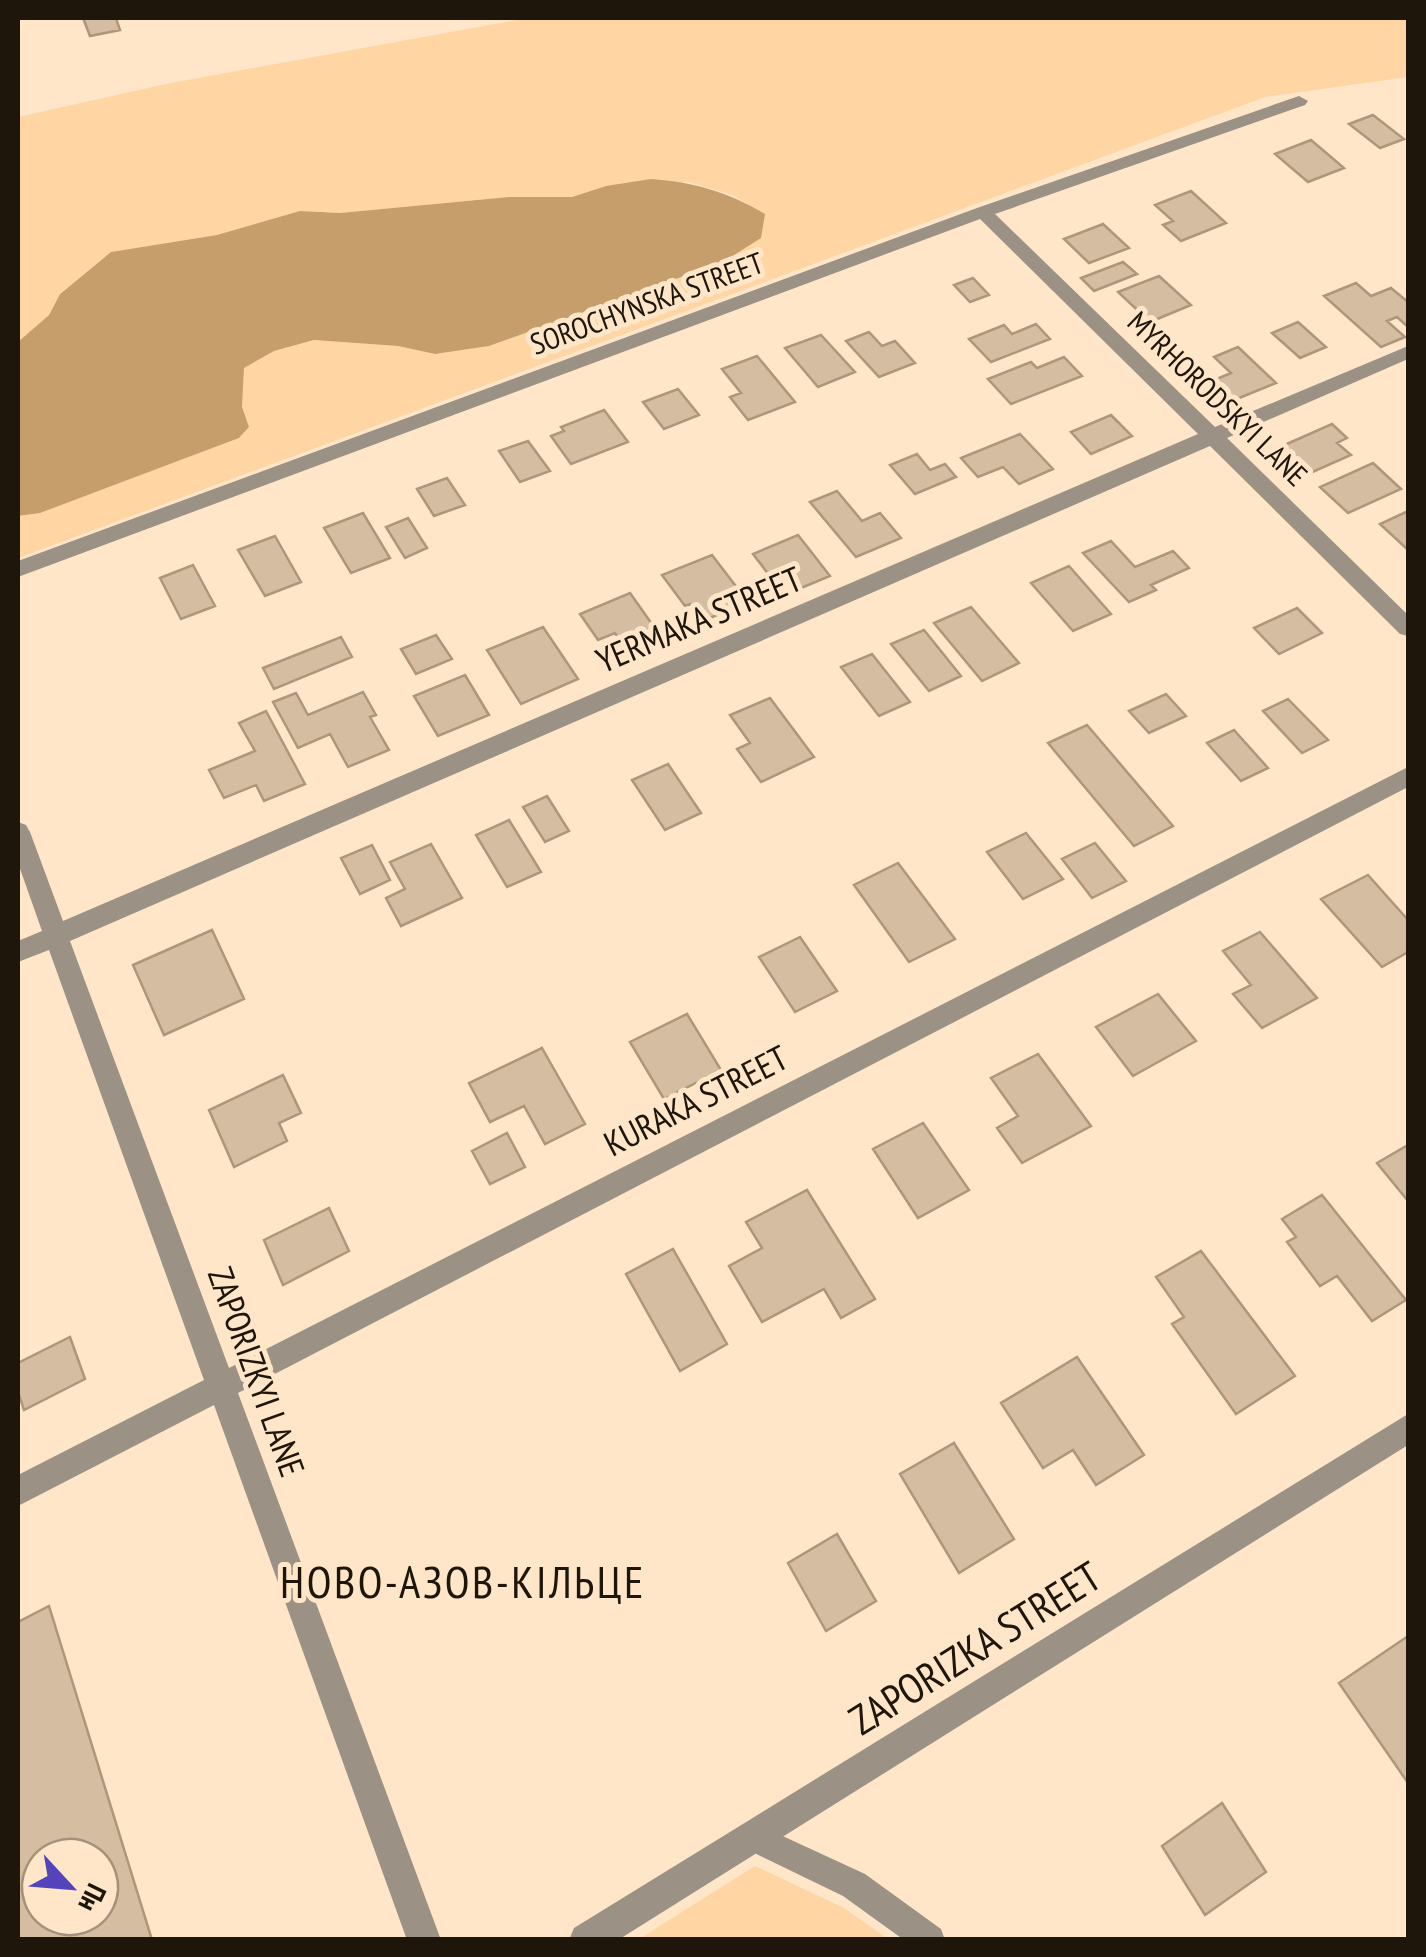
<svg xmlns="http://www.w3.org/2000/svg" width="1426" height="1957" font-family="'PT Sans Narrow',sans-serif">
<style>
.green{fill:#fed5a3}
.forest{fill:#c59e6c}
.building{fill:#d5bda1;stroke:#ad967a;stroke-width:2.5;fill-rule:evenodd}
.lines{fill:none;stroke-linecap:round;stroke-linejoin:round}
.service{fill:#9b9184;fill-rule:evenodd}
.minor{fill:#9b9184;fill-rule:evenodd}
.labels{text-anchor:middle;stroke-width:10;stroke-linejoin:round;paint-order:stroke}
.far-street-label{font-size:30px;fill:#1e150b;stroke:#ffe6c8}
.street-label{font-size:35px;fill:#1e150b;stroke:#ffe6c8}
.near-street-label{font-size:42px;fill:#1e150b;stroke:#ffe6c8}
.near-neighbourhood-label{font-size:45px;letter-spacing:2.5px;fill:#1e150b;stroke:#ffe6c8}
</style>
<rect width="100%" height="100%" fill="#ffe6c8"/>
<!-- green -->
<path class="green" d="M 528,18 L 1408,18 L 1408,77 L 1265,97 L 18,558 L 18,516 L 40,513 L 239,438 L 249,427 L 242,407 L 244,368 L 274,351 L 314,340 L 398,346 L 435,354 L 489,346 L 723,262 L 765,215 L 733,195 L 688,182 L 606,186 L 572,197 L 509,197 L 340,213 L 300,211 L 217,235 L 111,252 L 60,293 L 49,315 L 18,342 L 18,117 L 166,84 Z
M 755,1866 L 844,1908 L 888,1939 L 639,1939 Z"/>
<!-- forest -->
<path class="forest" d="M 651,179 C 694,182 728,192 765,214 L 761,238 L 723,262 L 489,346 L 435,354 L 398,346 L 314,340 L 274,351 L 244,368 L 242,407 L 249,427 L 239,438 L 40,513 L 18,516 L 18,342 L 49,315 L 60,294 L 111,252 L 217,235 L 300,211 L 340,213 L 509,197 L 572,197 L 606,186 Z"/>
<!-- building -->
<path class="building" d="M 83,18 L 116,18 L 120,30 L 90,36 Z
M 1373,115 L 1404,139 L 1380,148 L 1349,124 Z
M 1311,140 L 1344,168 L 1308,182 L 1275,154 Z
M 1191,191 L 1226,223 L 1181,241 L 1163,225 L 1173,221 L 1155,205 Z
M 1103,224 L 1129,248 L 1089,263 L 1064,239 Z
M 1123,262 L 1137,274 L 1094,291 L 1081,278 Z
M 1159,276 L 1191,305 L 1150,322 L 1118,292 Z
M 973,278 L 989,295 L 970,302 L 954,285 Z
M 1356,283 L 1371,296 L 1391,288 L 1408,302 L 1408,327 L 1397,317 L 1387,321 L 1405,337 L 1381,347 L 1324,296 Z
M 1298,322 L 1326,347 L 1300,358 L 1272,333 Z
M 1036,324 L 1050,339 L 991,362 L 969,339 L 1004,325 L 1012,334 Z
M 869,332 L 882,346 L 895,341 L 915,363 L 879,377 L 846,341 Z
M 821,335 L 855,372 L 818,387 L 785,348 Z
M 1238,347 L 1276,383 L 1232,401 L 1212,381 L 1231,373 L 1214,357 Z
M 757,356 L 795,402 L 748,420 L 730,397 L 741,393 L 722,369 Z
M 1064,357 L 1082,376 L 1011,404 L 988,379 L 1031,362 L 1037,368 Z
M 678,389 L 699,415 L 664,429 L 643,402 Z
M 604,410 L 628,442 L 571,464 L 551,436 L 564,431 L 561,427 Z
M 1111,415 L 1132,436 L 1091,454 L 1071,432 Z
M 1332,424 L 1347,438 L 1337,443 L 1351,455 L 1308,474 L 1280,447 Z
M 1020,434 L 1053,469 L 1019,484 L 1003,467 L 978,477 L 961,458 Z
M 528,441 L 550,471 L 520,482 L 499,451 Z
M 917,454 L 930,470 L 945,464 L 956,477 L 915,494 L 890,465 Z
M 1373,463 L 1401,489 L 1348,513 L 1320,487 Z
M 447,478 L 465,505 L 434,516 L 417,489 Z
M 837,491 L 862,521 L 880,513 L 901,538 L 856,557 L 810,502 Z
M 1408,511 L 1408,549 L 1407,549 L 1380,524 Z
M 363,513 L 390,558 L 351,573 L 324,528 Z
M 408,518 L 427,548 L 405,558 L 386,527 Z
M 798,535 L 830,576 L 794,591 L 778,571 L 769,575 L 753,554 Z
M 275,536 L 301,582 L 265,596 L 238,550 Z
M 1111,541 L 1135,567 L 1173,551 L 1189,568 L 1151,585 L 1156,590 L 1129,602 L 1083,553 Z
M 712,555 L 748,602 L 703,621 L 690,604 L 685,606 L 662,575 Z
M 193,565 L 215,606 L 181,619 L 160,578 Z
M 1069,566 L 1111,614 L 1073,631 L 1031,583 Z
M 630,593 L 664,641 L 630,655 L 615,633 L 598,640 L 580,614 Z
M 971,607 L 1019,663 L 982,681 L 934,623 Z
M 1297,608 L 1322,633 L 1279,654 L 1254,628 Z
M 543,627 L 578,679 L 521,704 L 487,650 Z
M 924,630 L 961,676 L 929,691 L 891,644 Z
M 436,635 L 452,659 L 416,674 L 401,649 Z
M 341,637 L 352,657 L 274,689 L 263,668 Z
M 872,654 L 910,702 L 879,716 L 841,667 Z
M 465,675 L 489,715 L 438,736 L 414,696 Z
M 363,692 L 376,715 L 370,717 L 389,750 L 348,767 L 330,734 L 298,748 L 273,702 L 296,693 L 308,715 Z
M 1166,694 L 1186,716 L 1149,733 L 1129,711 Z
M 770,698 L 814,757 L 761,782 L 737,749 L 750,743 L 730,715 Z
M 1288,699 L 1328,740 L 1302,753 L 1263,711 Z
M 266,711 L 305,784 L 264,801 L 256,785 L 224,798 L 209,770 L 255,751 L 239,723 Z
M 1087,725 L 1173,826 L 1134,846 L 1048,743 Z
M 1234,730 L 1268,768 L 1241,781 L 1207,743 Z
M 668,764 L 701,813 L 665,830 L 632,780 Z
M 547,796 L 569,831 L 545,842 L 523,807 Z
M 509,820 L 541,872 L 507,887 L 476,835 Z
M 1026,833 L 1063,879 L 1023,899 L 987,852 Z
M 1095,843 L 1126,881 L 1092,898 L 1062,859 Z
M 431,844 L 462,898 L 401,926 L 386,898 L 405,889 L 390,862 Z
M 372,845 L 390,880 L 360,894 L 341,858 Z
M 898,863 L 955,939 L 909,962 L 854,885 Z
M 1368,875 L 1408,920 L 1408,952 L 1382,967 L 1321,899 Z
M 212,930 L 244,999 L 164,1035 L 133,965 Z
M 1260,932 L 1317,998 L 1262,1028 L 1233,994 L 1251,985 L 1223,951 Z
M 800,937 L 837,991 L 795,1012 L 759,957 Z
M 1158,994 L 1196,1041 L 1133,1076 L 1096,1027 Z
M 687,1014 L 721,1070 L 664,1099 L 630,1042 Z
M 542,1048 L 585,1124 L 545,1144 L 524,1106 L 490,1122 L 469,1083 Z
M 1038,1054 L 1091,1126 L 1022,1163 L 997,1128 L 1018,1116 L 991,1078 Z
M 283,1075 L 301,1113 L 279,1123 L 287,1141 L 234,1167 L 209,1110 Z
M 923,1123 L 969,1190 L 918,1218 L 873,1149 Z
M 507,1133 L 525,1167 L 490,1184 L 472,1151 Z
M 1408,1145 L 1408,1201 L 1377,1163 Z
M 807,1190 L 875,1299 L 841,1318 L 824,1289 L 762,1322 L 729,1266 L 762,1248 L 746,1222 Z
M 1322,1195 L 1406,1300 L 1372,1321 L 1337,1276 L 1320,1286 L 1287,1242 L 1296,1237 L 1282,1219 Z
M 329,1208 L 349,1251 L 283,1285 L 264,1240 Z
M 673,1249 L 727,1344 L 680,1371 L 626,1274 Z
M 1201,1251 L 1295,1376 L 1236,1414 L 1172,1324 L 1184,1317 L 1156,1277 Z
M 70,1337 L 85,1379 L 24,1410 L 18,1392 L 18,1363 Z
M 1077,1357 L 1144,1455 L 1096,1485 L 1073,1450 L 1043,1468 L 1001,1403 Z
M 954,1443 L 1014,1539 L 959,1573 L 900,1474 Z
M 837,1534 L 876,1601 L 826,1631 L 788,1563 Z
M 49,1606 L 152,1940 L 18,1940 L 18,1622 ZM 40,1857 L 100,1857 L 100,1917 L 40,1917 Z
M 1408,1636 L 1408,1783 L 1339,1683 Z
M 1222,1803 L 1266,1872 L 1205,1915 L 1162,1846 Z"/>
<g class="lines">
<!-- service -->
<path class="service" d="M 752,1822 L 865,1874 L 941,1929 L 945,1940 L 904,1940 L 843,1896 L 742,1847 L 737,1837 L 742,1827 Z"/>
<!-- minor -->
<path class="minor" d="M 1299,96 L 1308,101 L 1305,105 L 995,214 L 1215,427 L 1408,346 L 1408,359 L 1227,438 L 1408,615 L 1408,636 L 1400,634 L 1210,446 L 70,941 L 229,1368 L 1408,767 L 1408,787 L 238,1393 L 441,1940 L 407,1940 L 214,1405 L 18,1506 L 18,1475 L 204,1380 L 49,950 L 18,962 L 18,941 L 42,931 L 18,863 L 18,822 L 26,825 L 30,832 L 63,921 L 1198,434 L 980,219 L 18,577 L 18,561 L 977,208 Z
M 1408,1414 L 1408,1445 L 618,1940 L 569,1940 L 574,1928 Z"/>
</g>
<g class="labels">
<!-- far-street labels -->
<g class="far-street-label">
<text transform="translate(647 304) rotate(-20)" y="10">SOROCHYNSKA STREET</text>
<text transform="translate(1217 399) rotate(44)" y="10">MYRHORODSKYI LANE</text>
</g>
<!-- street labels -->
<g class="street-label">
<text transform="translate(699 620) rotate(-23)" y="12">YERMAKA STREET</text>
<text transform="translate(696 1101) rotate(-27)" y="12">KURAKA STREET</text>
<text transform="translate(256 1372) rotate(70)" y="12">ZAPORIZKYI LANE</text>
</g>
<!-- near-street labels -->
<g class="near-street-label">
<text transform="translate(975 1648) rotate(-32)" y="15">ZAPORIZKA STREET</text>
</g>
<!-- near-neighbourhood labels -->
<g class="near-neighbourhood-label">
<text x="463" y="1598">НОВО-АЗОВ-КІЛЬЦЕ</text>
</g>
</g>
<!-- border -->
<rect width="1426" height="1957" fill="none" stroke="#1e150b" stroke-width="40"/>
<!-- north arrow -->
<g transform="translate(70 1887) rotate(116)"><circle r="48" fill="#ffe6c8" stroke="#a5927c" stroke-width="2.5"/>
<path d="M0-8L18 38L0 25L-18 38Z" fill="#5344bc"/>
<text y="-15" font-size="28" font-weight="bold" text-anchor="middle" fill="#1e150b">Пн</text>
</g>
</svg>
